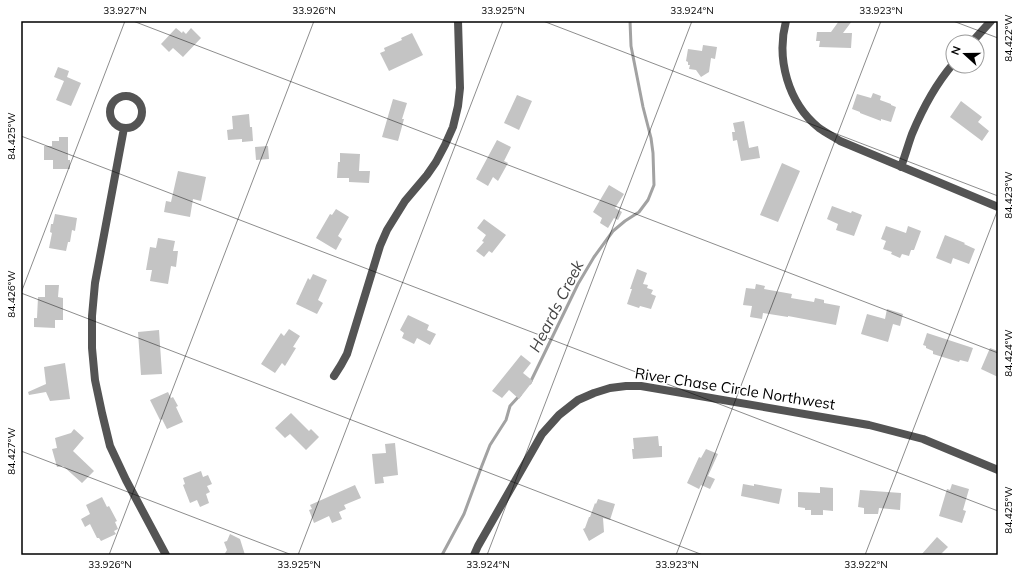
<svg xmlns="http://www.w3.org/2000/svg" width="1019" height="576" font-family="Mulish,sans-serif">
<style>
.lines{fill:none;stroke-linecap:round;stroke-linejoin:round}
.stream{stroke:#a2a2a2;stroke-width:3}
.building{fill:#c4c4c4}
.street{stroke:#545454;stroke-width:8}
.ticks{fill:none;stroke:#000;stroke-width:1;stroke-opacity:0.45}
.labels{text-anchor:middle;stroke-width:3;stroke-linejoin:round;paint-order:stroke}
.street-label{font-size:15px;fill:#000;stroke:#fff}
.water-label{font-size:16px;font-style:italic;fill:#434343;stroke:#fff}
.neatline{fill:none;stroke:#000;stroke-width:1.5}
.ticks-label{font-size:10px;text-anchor:middle;fill:#000}
</style>
<rect width="100%" height="100%" fill="#fff"/>
<g class="lines">
<!-- stream -->
<path class="stream" d="M 530,383 L 578,284 L 594,257 L 613,231 L 625,221 L 639,212 L 648,200 L 654,185 L 653,153 L 651,138 L 643,107 L 631,46 L 630,21
M 442,555 L 464,514 L 481,468 L 490,445 L 506,420 L 510,406 L 520,395"/>
</g>
<!-- building -->
<path class="building" d="M 839,21 L 852,21 L 843,33 L 852,33 L 851,48 L 819,47 L 820,41 L 816,41 L 817,32 L 831,32 Z
M 176,28 L 182,33 L 183,31 L 186,34 L 191,28 L 201,38 L 183,57 L 173,48 L 169,52 L 161,44 Z
M 412,33 L 423,55 L 389,71 L 380,53 L 385,51 L 384,48 L 402,40 L 401,38 Z
M 703,45 L 717,47 L 715,59 L 711,58 L 709,72 L 701,77 L 696,70 L 689,69 L 690,65 L 688,65 L 688,62 L 686,61 L 688,49 L 702,51 Z
M 58,67 L 69,71 L 67,77 L 81,83 L 71,106 L 56,100 L 64,81 L 54,77 Z
M 873,93 L 881,96 L 880,100 L 891,104 L 891,105 L 896,107 L 891,122 L 881,119 L 881,121 L 860,113 L 860,112 L 852,109 L 857,94 L 871,98 Z
M 517,95 L 532,101 L 519,130 L 504,123 Z
M 393,99 L 407,103 L 402,119 L 404,119 L 398,141 L 382,137 Z
M 961,101 L 982,117 L 978,122 L 989,131 L 982,141 L 950,117 Z
M 249,114 L 250,127 L 252,127 L 253,141 L 242,142 L 242,139 L 228,140 L 227,130 L 233,129 L 232,116 Z
M 744,121 L 749,148 L 758,146 L 760,158 L 741,161 L 737,140 L 733,141 L 732,132 L 735,132 L 733,123 Z
M 59,137 L 68,137 L 68,160 L 70,160 L 70,169 L 53,169 L 53,160 L 44,160 L 44,146 L 52,146 L 52,141 L 59,141 Z
M 497,140 L 511,147 L 504,161 L 508,163 L 498,181 L 493,177 L 488,186 L 476,179 Z
M 268,146 L 269,159 L 256,160 L 255,147 Z
M 340,153 L 360,154 L 359,171 L 370,171 L 369,183 L 349,182 L 349,178 L 337,178 L 338,162 L 340,162 Z
M 782,163 L 800,171 L 778,222 L 760,215 Z
M 178,171 L 206,177 L 201,201 L 193,199 L 190,217 L 164,212 L 166,201 L 171,202 Z
M 609,185 L 624,194 L 615,208 L 622,212 L 618,220 L 614,218 L 608,228 L 600,223 L 602,218 L 593,212 Z
M 832,206 L 851,213 L 852,211 L 862,215 L 854,236 L 836,230 L 838,224 L 827,219 Z
M 336,209 L 349,217 L 338,236 L 342,239 L 336,250 L 316,238 L 330,214 L 332,215 Z
M 55,214 L 77,218 L 75,231 L 72,230 L 70,242 L 68,242 L 66,251 L 49,248 L 52,233 L 50,232 L 51,224 L 53,224 Z
M 484,219 L 506,235 L 492,253 L 489,251 L 484,257 L 476,251 L 484,242 L 482,241 L 486,235 L 477,228 Z
M 886,226 L 906,233 L 908,226 L 921,231 L 914,250 L 911,250 L 909,256 L 902,254 L 900,258 L 891,254 L 892,252 L 883,249 L 886,241 L 881,239 Z
M 945,235 L 965,243 L 964,244 L 975,249 L 969,264 L 953,258 L 951,264 L 936,258 Z
M 158,238 L 175,241 L 173,251 L 178,251 L 176,267 L 171,266 L 168,284 L 150,281 L 152,270 L 146,270 L 150,247 L 156,248 Z
M 637,269 L 647,273 L 643,284 L 648,285 L 647,288 L 653,290 L 651,294 L 656,296 L 651,309 L 640,306 L 639,308 L 627,304 L 632,289 L 630,289 Z
M 313,274 L 327,280 L 318,300 L 323,303 L 317,314 L 296,304 L 308,278 L 310,280 Z
M 756,284 L 765,286 L 764,289 L 792,294 L 791,298 L 814,302 L 815,298 L 824,300 L 824,303 L 840,306 L 836,325 L 788,316 L 788,317 L 763,313 L 762,319 L 750,317 L 752,306 L 743,305 L 746,288 L 755,289 Z
M 45,285 L 59,285 L 58,297 L 63,298 L 63,320 L 55,320 L 55,328 L 34,327 L 34,318 L 37,318 L 38,297 L 45,297 Z
M 887,309 L 903,314 L 900,326 L 893,324 L 888,342 L 861,334 L 867,314 L 885,319 Z
M 408,315 L 429,325 L 427,330 L 436,334 L 430,345 L 417,338 L 414,344 L 402,338 L 404,333 L 400,330 Z
M 289,329 L 300,336 L 293,347 L 296,348 L 285,366 L 282,363 L 275,373 L 261,364 L 281,333 L 284,336 Z
M 159,330 L 162,374 L 141,375 L 138,332 Z
M 927,333 L 973,348 L 968,362 L 960,360 L 959,362 L 933,354 L 933,351 L 926,348 L 926,346 L 923,345 Z
M 990,348 L 998,351 L 998,377 L 981,369 Z
M 521,355 L 531,363 L 523,373 L 533,381 L 519,399 L 509,390 L 502,398 L 492,391 Z
M 65,363 L 70,399 L 50,401 L 46,392 L 29,395 L 28,392 L 46,384 L 44,367 Z
M 168,392 L 171,398 L 173,397 L 178,406 L 176,407 L 183,422 L 167,429 L 162,419 L 160,420 L 150,400 Z
M 291,413 L 309,431 L 311,429 L 319,437 L 306,450 L 290,434 L 285,438 L 275,428 Z
M 74,429 L 84,438 L 73,451 L 94,471 L 82,483 L 63,466 L 57,467 L 52,449 L 57,448 L 55,438 L 71,433 Z
M 658,436 L 659,446 L 662,446 L 662,457 L 633,459 L 632,449 L 634,449 L 633,438 Z
M 395,443 L 398,475 L 383,477 L 384,483 L 375,484 L 372,454 L 386,453 L 385,444 Z
M 706,449 L 718,454 L 708,476 L 715,479 L 710,489 L 701,485 L 699,489 L 687,483 L 699,457 L 701,458 Z
M 201,471 L 203,477 L 208,475 L 212,484 L 207,486 L 210,492 L 206,494 L 209,503 L 200,507 L 197,500 L 190,503 L 183,485 L 185,484 L 183,478 Z
M 743,484 L 754,486 L 754,484 L 782,489 L 779,504 L 741,496 Z
M 952,484 L 969,489 L 963,510 L 966,511 L 962,523 L 939,516 L 947,489 L 950,490 Z
M 355,485 L 361,498 L 344,505 L 346,509 L 339,512 L 342,519 L 332,523 L 329,516 L 314,523 L 309,510 L 312,509 L 310,505 Z
M 820,487 L 833,488 L 833,511 L 823,510 L 823,515 L 811,515 L 811,510 L 805,510 L 805,508 L 798,507 L 798,492 L 820,493 Z
M 860,490 L 901,493 L 900,510 L 879,508 L 878,514 L 864,514 L 864,508 L 858,507 Z
M 102,497 L 107,507 L 109,506 L 117,521 L 115,522 L 118,529 L 114,531 L 116,534 L 101,541 L 99,538 L 97,538 L 90,524 L 85,527 L 81,519 L 90,514 L 86,505 Z
M 598,499 L 615,504 L 610,520 L 603,518 L 604,532 L 589,541 L 583,529 L 585,528 L 589,517 L 590,517 L 595,503 L 596,504 Z
M 230,534 L 240,539 L 245,555 L 224,555 L 227,550 L 224,542 L 227,541 Z
M 937,537 L 948,547 L 940,555 L 921,555 Z"/>
<g class="lines">
<!-- street -->
<path class="street" d="M 786,21 C 776,59 788,103 819,128 C 826,133 834,137 840,141 L 998,207
M 972,42 L 991,21
M110 112a16 16 0 1 1 32 0a16 16 0 1 1-32 0Z
M 124,128 L 95,283 L 92,316 L 92,348 L 95,380 L 102,413 L 110,446 L 126,480 L 166,555
M 901,167 C 905,156 908,145 912,134 C 922,110 936,84 953,64
M 334,376 L 341,365 L 347,354 L 380,246 L 387,230 L 405,201 L 427,175 L 436,162 L 445,145 L 453,127 L 458,106 L 460,88 L 458,21
M 474,555 L 478,546 L 542,434 L 559,415 L 578,400 L 594,393 L 610,388 L 626,386 L 641,386 L 869,425 L 923,439 L 998,470"/>
</g>
<!-- ticks -->
<path class="ticks" d="M 133,21 L 998,353M 543,21 L 998,196M 953,21 L 998,38M 21,136 L 998,511M 21,293 L 703,555M 21,293 L 125,21M 21,451 L 292,555M 109,555 L 314,21M 298,555 L 503,21M 487,555 L 692,21M 676,555 L 881,21M 865,555 L 998,209"/>
<g class="labels">
<!-- street labels -->
<g class="street-label">
<text transform="translate(735 389) rotate(9)" y="5">River Chase Circle Northwest</text>
</g>
<!-- water labels -->
<g class="water-label">
<text transform="translate(556 306) rotate(-63)" y="6">Heards Creek</text>
</g>
</g>
<!-- border -->
<rect width="1019" height="576" fill="none" stroke="#ffffff" stroke-width="44"/>
<!-- north arrow -->
<g transform="translate(965 54) rotate(291)"><circle r="19" fill="#ffffff" stroke="#999999"/>
<path d="M0-3L7 15L0 10L-7 15Z" fill="#000000"/>
<text y="-6" font-size="11" font-weight="bold" text-anchor="middle" fill="#000000">N</text>
</g>
<rect x="22" y="22" width="975" height="532" class="neatline"/>
<g class="ticks-label">
<text x="125" y="14">33.927°N</text>
<text x="314" y="14">33.926°N</text>
<text x="503" y="14">33.925°N</text>
<text x="692" y="14">33.924°N</text>
<text x="881" y="14">33.923°N</text>
<text transform="translate(1008 38) rotate(-90)" y="4">84.422°W</text>
<text transform="translate(11 136) rotate(-90)" y="4">84.425°W</text>
<text transform="translate(1008 195) rotate(-90)" y="4">84.423°W</text>
<text transform="translate(11 294) rotate(-90)" y="4">84.426°W</text>
<text transform="translate(1008 353) rotate(-90)" y="4">84.424°W</text>
<text transform="translate(11 451) rotate(-90)" y="4">84.427°W</text>
<text transform="translate(1008 510) rotate(-90)" y="4">84.425°W</text>
<text x="110" y="568">33.926°N</text>
<text x="299" y="568">33.925°N</text>
<text x="488" y="568">33.924°N</text>
<text x="677" y="568">33.923°N</text>
<text x="866" y="568">33.922°N</text>
</g>
</svg>
